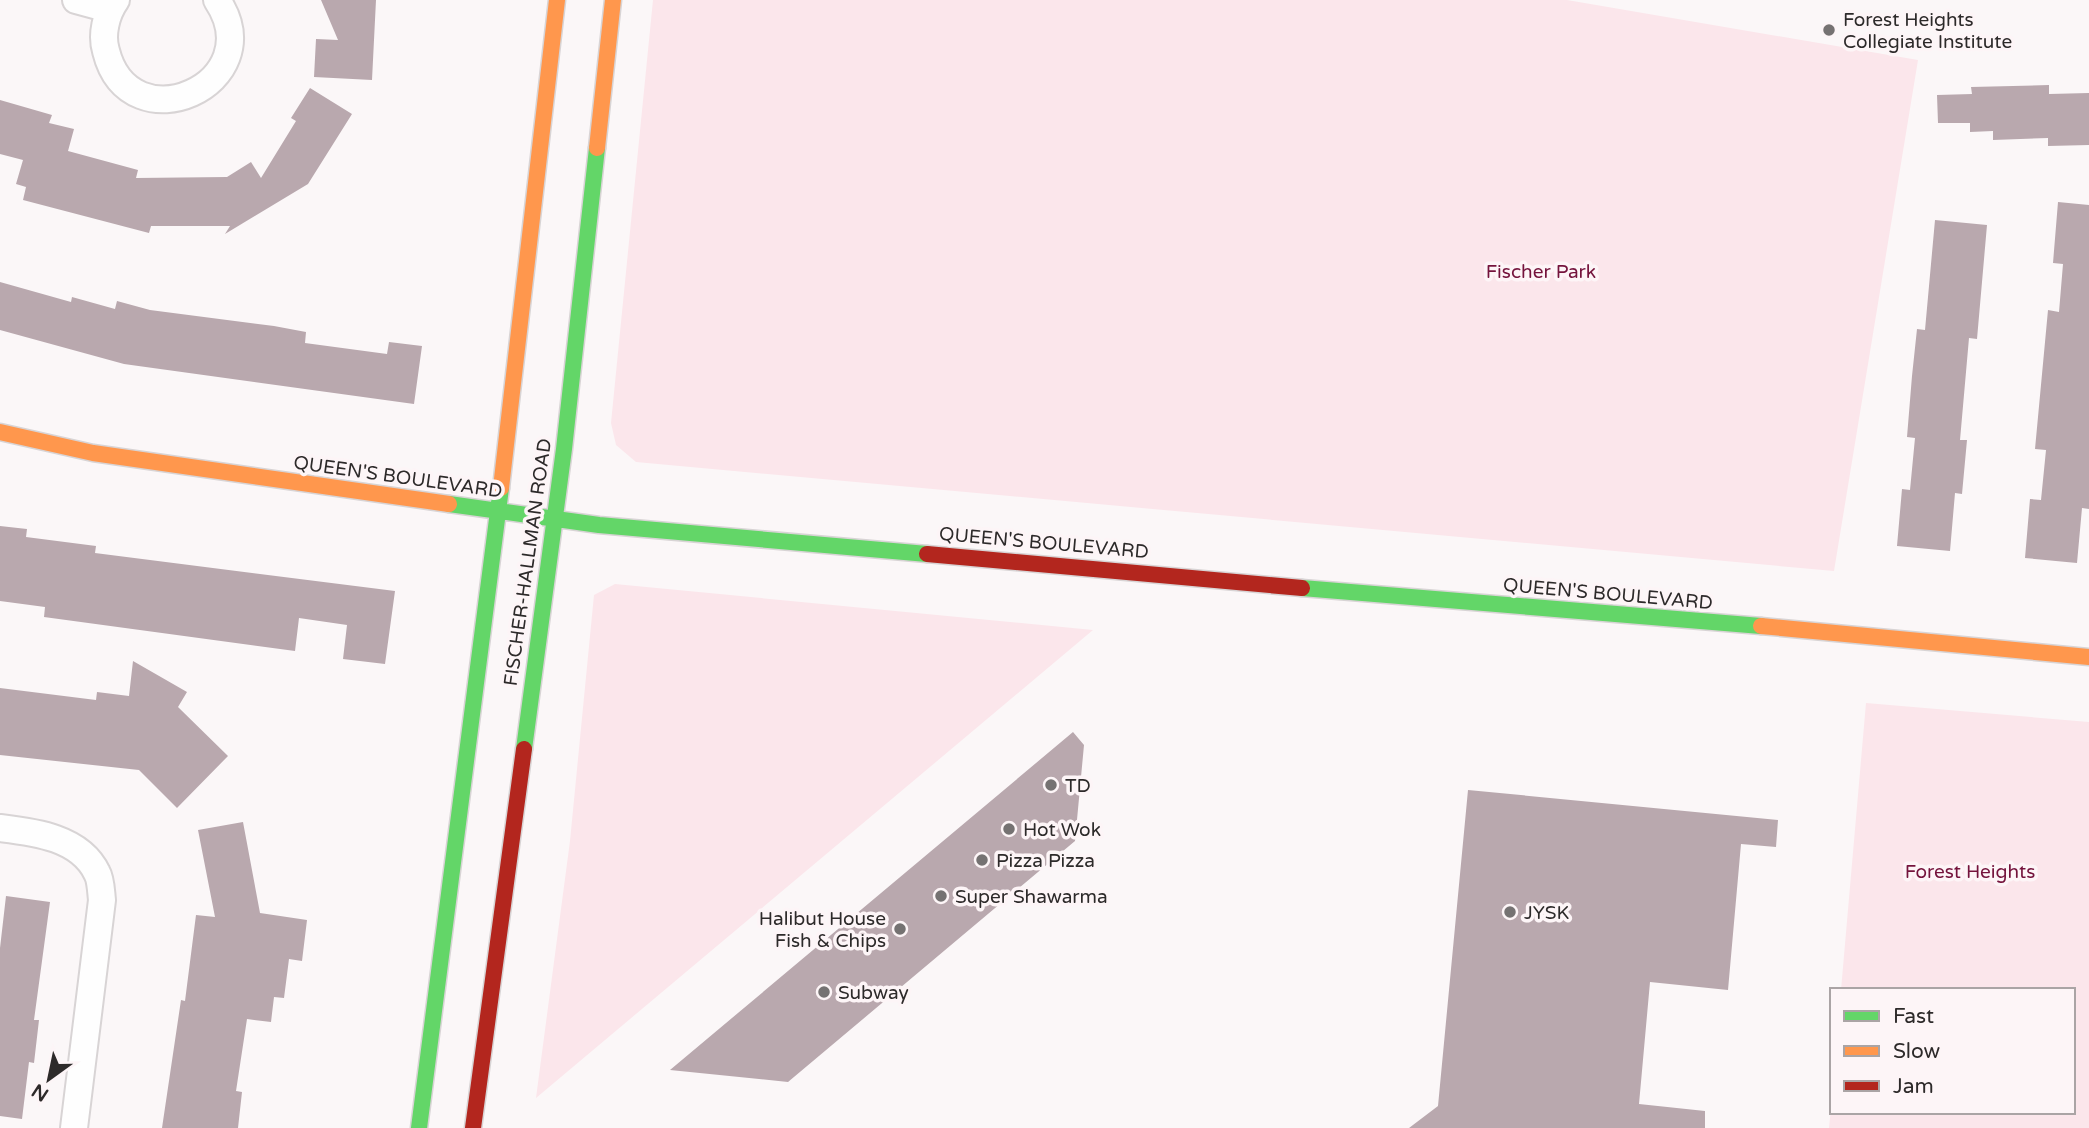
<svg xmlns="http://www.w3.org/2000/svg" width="2089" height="1128" font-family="'Varela Round',sans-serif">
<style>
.green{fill:#fbe6eb}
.building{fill:#b9a8ae}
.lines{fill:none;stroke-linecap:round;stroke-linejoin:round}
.street-casing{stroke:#d8d4d5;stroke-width:30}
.fast-casing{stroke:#d8d4d5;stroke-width:19}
.slow-casing{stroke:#d8d4d5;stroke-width:19}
.jam-casing{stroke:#d8d4d5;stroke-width:19}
.street{stroke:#fefefe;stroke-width:26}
.fast{stroke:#63d668;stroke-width:16}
.slow{stroke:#ff974d;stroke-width:16}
.jam{stroke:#b3261e;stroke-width:16}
.poi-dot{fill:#757272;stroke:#fdf5f7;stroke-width:2.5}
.labels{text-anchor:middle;stroke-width:7;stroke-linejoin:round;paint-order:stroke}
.poi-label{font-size:19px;fill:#2d2a2a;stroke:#fdf5f7;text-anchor:start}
.park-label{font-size:19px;fill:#74133c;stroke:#fdf5f7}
.street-label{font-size:19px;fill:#2d2a2a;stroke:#fdf5f7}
</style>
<rect width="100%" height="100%" fill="#fbf7f8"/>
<!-- green -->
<path class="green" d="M 653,0 L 1567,0 L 1918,60 L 1834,571 L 636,462 L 616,445 L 611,423 Z
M 615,584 L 1093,630 L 536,1098 L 570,841 L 594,595 Z
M 1866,703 L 2089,722 L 2089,1128 L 1829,1128 L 1832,1098 L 1832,1112 L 2073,1112 L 2073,990 L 1841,990 Z"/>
<!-- building -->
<path class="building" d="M 321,0 L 376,0 L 372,80 L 314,77 L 316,39 L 338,40 Z
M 2049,85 L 2049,94 L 2089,93 L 2089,145 L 2048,146 L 2048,138 L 1993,140 L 1993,131 L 1970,132 L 1970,123 L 1938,123 L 1937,95 L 1972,94 L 1971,87 Z
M 310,88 L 352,114 L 308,184 L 225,234 L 230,226 L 151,226 L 149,233 L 23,200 L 26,187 L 16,184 L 23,160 L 0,154 L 0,100 L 52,115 L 49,123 L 74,129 L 68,151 L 138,170 L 136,178 L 227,177 L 251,162 L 261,178 L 296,121 L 291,118 Z
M 2058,202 L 2089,205 L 2089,509 L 2082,508 L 2077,563 L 2025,558 L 2030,499 L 2041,500 L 2046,450 L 2035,449 L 2048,310 L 2059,312 L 2063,264 L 2053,263 Z
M 1935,220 L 1987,225 L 1977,339 L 1969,338 L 1960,440 L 1967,440 L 1962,494 L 1955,493 L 1950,551 L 1897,546 L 1902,489 L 1910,490 L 1915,438 L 1907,437 L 1912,376 L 1917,329 L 1925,330 Z
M 0,282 L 71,302 L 72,297 L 115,309 L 117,301 L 150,310 L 274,326 L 306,332 L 305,343 L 387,354 L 389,342 L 422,346 L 414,404 L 124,364 L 0,330 Z
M 0,526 L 27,529 L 26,537 L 96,546 L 95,553 L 395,591 L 385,664 L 343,659 L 347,625 L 299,618 L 295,651 L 44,617 L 45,607 L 0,601 Z
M 133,661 L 187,692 L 178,707 L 228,756 L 177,808 L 139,770 L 0,755 L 0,688 L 96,700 L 97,692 L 129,696 Z
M 1073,732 L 1084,745 L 1075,841 L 788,1082 L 670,1070 Z
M 1468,790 L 1778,820 L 1776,847 L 1741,844 L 1728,990 L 1650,982 L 1639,1104 L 1705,1111 L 1705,1128 L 1409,1128 L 1438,1106 Z
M 243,822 L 260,913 L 307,920 L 302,961 L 289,959 L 284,998 L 274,997 L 271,1022 L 247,1019 L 236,1091 L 242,1092 L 238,1128 L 162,1128 L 181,1000 L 185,1001 L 196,915 L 215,917 L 198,830 Z
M 6,896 L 50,902 L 34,1020 L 39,1020 L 34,1063 L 29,1062 L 22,1119 L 0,1116 L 0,948 Z"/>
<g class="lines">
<!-- street casing -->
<g class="street-casing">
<path id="street" d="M 76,0 L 109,9
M 116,0 C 106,14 101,35 106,51 C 130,147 273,84 217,0
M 0,828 C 33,832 80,837 97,873 C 101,880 101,892 102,900 L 74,1128"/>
</g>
<!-- fast casing -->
<g class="fast-casing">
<path id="fast" d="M 449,504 L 599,525 L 927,554
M 1302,588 L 1761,626
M 524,749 L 564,449 L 597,148
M 419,1128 L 501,488"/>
</g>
<!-- slow casing -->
<g class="slow-casing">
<path id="slow" d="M 597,148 L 613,0
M 0,432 L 93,453 L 449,504
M 501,488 L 557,0
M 1761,626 L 2089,657"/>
</g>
<!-- jam casing -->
<g class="jam-casing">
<path id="jam" d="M 927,554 L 1302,588
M 473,1128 L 524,749"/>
</g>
<!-- street -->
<use href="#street" class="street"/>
<!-- fast -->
<use href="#fast" class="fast"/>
<!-- slow -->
<use href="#slow" class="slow"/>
<!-- jam -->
<use href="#jam" class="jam"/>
</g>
<!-- markers -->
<g class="poi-dot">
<circle cx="1829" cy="30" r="7"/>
<circle cx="1051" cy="785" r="7"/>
<circle cx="1009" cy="829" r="7"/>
<circle cx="982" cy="860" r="7"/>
<circle cx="941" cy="896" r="7"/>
<circle cx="1510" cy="912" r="7"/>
<circle cx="900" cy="929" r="7"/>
<circle cx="824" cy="992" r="7"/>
</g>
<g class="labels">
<!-- poi labels -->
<g class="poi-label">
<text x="1843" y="26">Forest Heights<tspan x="1843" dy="22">Collegiate Institute</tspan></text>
<text x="1065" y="792">TD</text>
<text x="1023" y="836">Hot Wok</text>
<text x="996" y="867">Pizza Pizza</text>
<text x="955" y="903">Super Shawarma</text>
<text x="1524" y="919">JYSK</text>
<text x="886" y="925" text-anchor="end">Halibut House<tspan x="886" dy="22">Fish &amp; Chips</tspan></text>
<text x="838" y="999">Subway</text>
</g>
<!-- park labels -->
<g class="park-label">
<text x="1541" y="278">Fischer Park</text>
<text x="1970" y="878">Forest Heights</text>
</g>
<!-- street labels -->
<g class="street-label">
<text transform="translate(398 476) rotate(8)" y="7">QUEEN'S BOULEVARD</text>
<text transform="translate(1044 542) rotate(5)" y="7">QUEEN'S BOULEVARD</text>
<text transform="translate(527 562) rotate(-82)" y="7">FISCHER-HALLMAN ROAD</text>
<text transform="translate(1608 593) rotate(5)" y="7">QUEEN'S BOULEVARD</text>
</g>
</g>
<!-- legend -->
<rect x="1830" y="988" width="245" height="126" fill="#fdf5f7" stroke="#aaa4a5" stroke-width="2"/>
<rect x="1844" y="1011" width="35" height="10" fill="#63d668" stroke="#aaa4a5" stroke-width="2"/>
<text x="1893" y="1023" font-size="21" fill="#2d2a2a">Fast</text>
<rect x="1844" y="1046" width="35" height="10" fill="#ff974d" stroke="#aaa4a5" stroke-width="2"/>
<text x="1893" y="1058" font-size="21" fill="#2d2a2a">Slow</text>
<rect x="1844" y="1081" width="35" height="10" fill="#b3261e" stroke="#aaa4a5" stroke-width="2"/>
<text x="1893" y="1093" font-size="21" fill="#2d2a2a">Jam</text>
<!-- north arrow -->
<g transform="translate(49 1079) rotate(213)" stroke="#fdf5f7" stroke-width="5" paint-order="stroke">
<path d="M0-5L12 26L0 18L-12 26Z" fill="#2d2a2a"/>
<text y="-10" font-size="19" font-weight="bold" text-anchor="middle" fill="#2d2a2a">N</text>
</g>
</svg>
